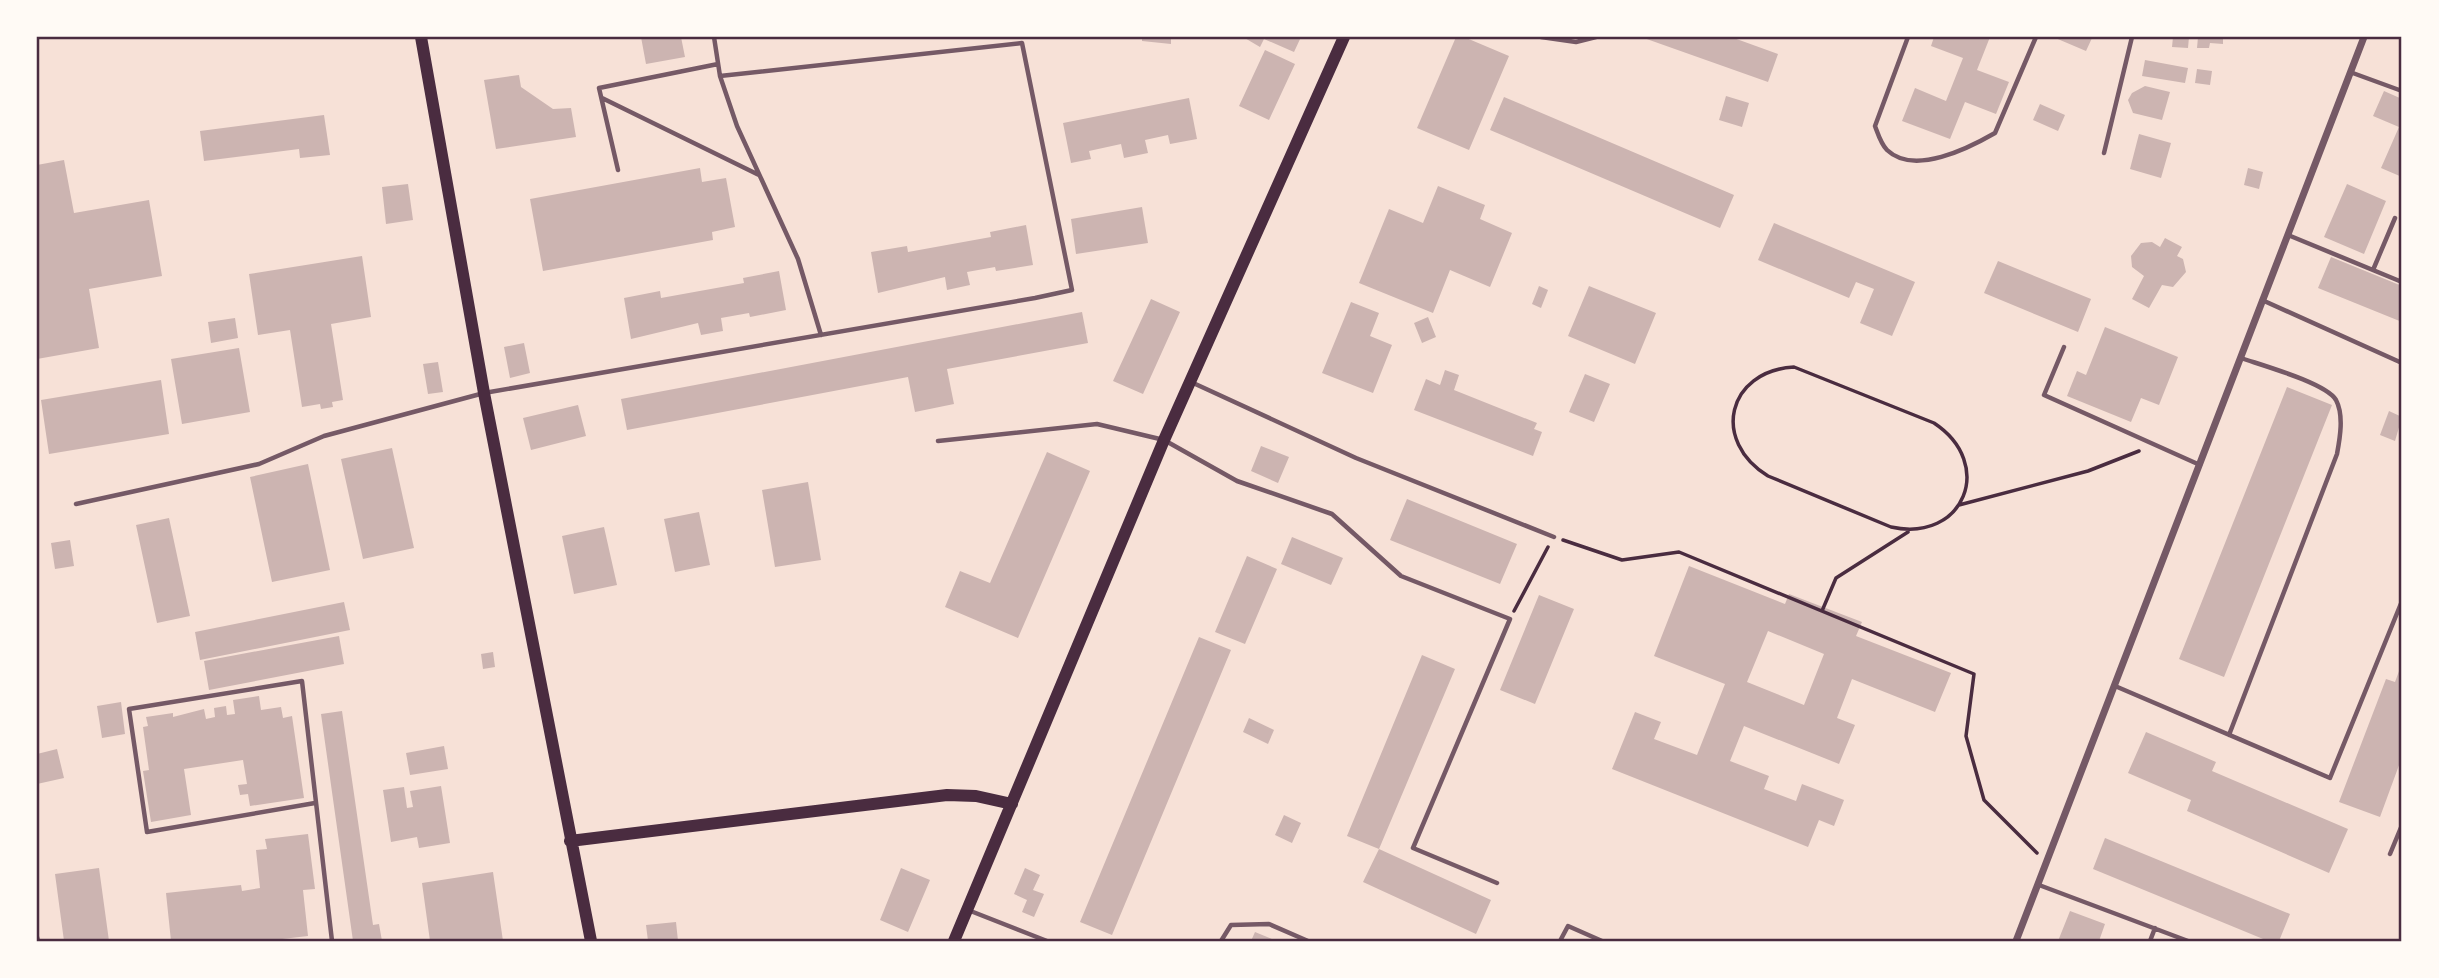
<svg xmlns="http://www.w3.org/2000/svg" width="2439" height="978" font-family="'Alegreya Sans',sans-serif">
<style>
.building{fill:#ccb4b1;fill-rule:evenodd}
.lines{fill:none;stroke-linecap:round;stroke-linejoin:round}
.path{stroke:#4a2c40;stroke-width:3.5}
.service{stroke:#755966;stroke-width:4.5}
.minor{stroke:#755966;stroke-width:7}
.secondary{stroke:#4a2c40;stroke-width:12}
.neatline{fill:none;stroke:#4a2c40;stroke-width:2.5}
</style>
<rect width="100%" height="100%" fill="#f7e1d7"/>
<!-- building -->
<path class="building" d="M 641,37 L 681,37 L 685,57 L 646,64 Z
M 1142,37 L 1171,37 L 1171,44 L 1142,41 Z
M 1243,37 L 1301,37 L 1294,52 L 1264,39 L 1260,47 Z
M 1456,37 L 1464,37 L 1509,56 L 1469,150 L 1417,128 Z
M 1641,37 L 1731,37 L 1778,54 L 1768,82 Z
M 1934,37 L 1990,37 L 1977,70 L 2009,82 L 1996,114 L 1965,102 L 1950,139 L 1902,121 L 1915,88 L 1946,101 L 1963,58 L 1931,46 Z
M 2053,37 L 2089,37 L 2092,38 L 2086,51 Z
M 2173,37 L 2189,37 L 2188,48 L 2172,47 Z
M 2198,37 L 2223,37 L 2223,44 L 2210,43 L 2209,48 L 2197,48 Z
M 1265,50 L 1295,64 L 1269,120 L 1239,106 Z
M 2145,60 L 2188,68 L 2185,83 L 2142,76 Z
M 2197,69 L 2212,71 L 2210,85 L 2195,83 Z
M 519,75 L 521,87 L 553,109 L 571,108 L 576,137 L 496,149 L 484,80 Z
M 2145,86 L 2170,92 L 2162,120 L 2133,113 L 2128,100 L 2132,93 Z
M 2384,91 L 2402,99 L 2402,177 L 2381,168 L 2399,127 L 2373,116 Z
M 1726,96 L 1749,103 L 1742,127 L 1719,120 Z
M 1504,97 L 1734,195 L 1720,228 L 1490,130 Z
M 1189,98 L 1197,139 L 1170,144 L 1168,135 L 1145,140 L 1148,153 L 1124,158 L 1121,144 L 1089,151 L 1091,159 L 1071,163 L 1063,123 Z
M 2040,104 L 2065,115 L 2058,131 L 2033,120 Z
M 324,115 L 330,155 L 300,158 L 299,149 L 204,161 L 200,131 Z
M 2139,134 L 2171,143 L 2161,178 L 2130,169 Z
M 64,160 L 74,213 L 149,200 L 162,276 L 89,289 L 99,348 L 37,359 L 37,165 Z
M 700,168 L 702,182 L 726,178 L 735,227 L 712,232 L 713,240 L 543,271 L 530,199 Z
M 2248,168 L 2263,172 L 2259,189 L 2244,185 Z
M 408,184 L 413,220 L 386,224 L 382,187 Z
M 2347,184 L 2386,201 L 2364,254 L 2324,237 Z
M 1438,186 L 1485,205 L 1480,219 L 1512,233 L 1490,287 L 1450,270 L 1433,313 L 1359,283 L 1389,209 L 1423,223 Z
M 1142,207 L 1148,243 L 1076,254 L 1071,219 Z
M 1774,223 L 1915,282 L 1892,336 L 1860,323 L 1874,289 L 1856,282 L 1849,298 L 1758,260 Z
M 1026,225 L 1033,265 L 996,271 L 995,267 L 967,272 L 970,285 L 947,290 L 945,277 L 878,293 L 871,252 L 907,246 L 908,252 L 991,237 L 990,232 Z
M 2165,238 L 2182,247 L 2177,256 L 2183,259 L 2186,272 L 2173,287 L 2162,285 L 2149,308 L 2132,299 L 2144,276 L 2132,267 L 2131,256 L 2141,243 L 2152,242 L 2160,247 Z
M 362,256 L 371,317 L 331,324 L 343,400 L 332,402 L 333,407 L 321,409 L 320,404 L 302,407 L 290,330 L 258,335 L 249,274 Z
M 2331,257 L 2402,286 L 2402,322 L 2318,288 Z
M 1998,261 L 2091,299 L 2078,332 L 1984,293 Z
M 779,271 L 786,310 L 750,317 L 749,313 L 721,318 L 723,331 L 701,335 L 698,323 L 631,339 L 624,298 L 660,291 L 661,298 L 744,283 L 743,278 Z
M 1539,286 L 1548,290 L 1541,308 L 1532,304 Z
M 1589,286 L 1656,313 L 1635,364 L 1568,336 Z
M 1151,299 L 1180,312 L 1143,394 L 1113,381 Z
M 1351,302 L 1379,313 L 1370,336 L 1392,345 L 1373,393 L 1322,373 Z
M 1082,312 L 1088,343 L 947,369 L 954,404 L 915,412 L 908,377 L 627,430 L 621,399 Z
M 1428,317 L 1436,337 L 1422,343 L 1414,323 Z
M 235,318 L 238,338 L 211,343 L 208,322 Z
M 2105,327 L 2178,357 L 2159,405 L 2141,398 L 2131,422 L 2067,396 L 2077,371 L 2086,375 Z
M 524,343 L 530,373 L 510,378 L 504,347 Z
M 239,348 L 250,412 L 182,424 L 171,359 Z
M 438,362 L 443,392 L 428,394 L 423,364 Z
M 1445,370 L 1459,375 L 1454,390 L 1537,423 L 1534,429 L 1542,432 L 1533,456 L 1414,410 L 1426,379 L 1440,385 Z
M 1585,374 L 1610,384 L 1594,422 L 1569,412 Z
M 161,380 L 169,434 L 49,454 L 41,400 Z
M 2287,387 L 2332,405 L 2224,677 L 2179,659 Z
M 578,405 L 586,436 L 531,450 L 523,418 Z
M 2389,411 L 2402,417 L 2395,441 L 2380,435 Z
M 1261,446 L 1289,457 L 1278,483 L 1251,471 Z
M 392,448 L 414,548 L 363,559 L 341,459 Z
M 1047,452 L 1090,471 L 1018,638 L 945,607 L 960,571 L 990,583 Z
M 308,464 L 330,570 L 272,582 L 250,477 Z
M 808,482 L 821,560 L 775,567 L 762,490 Z
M 1407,499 L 1517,544 L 1500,584 L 1390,540 Z
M 699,512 L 710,565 L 675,572 L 664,519 Z
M 169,518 L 190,616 L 157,623 L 136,525 Z
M 604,527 L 617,585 L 574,594 L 562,536 Z
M 1292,537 L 1343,558 L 1331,585 L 1281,564 Z
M 70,540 L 74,566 L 55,569 L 51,543 Z
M 1247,556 L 1277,569 L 1245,644 L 1215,632 Z
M 1689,566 L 1785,604 L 1789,594 L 1862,622 L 1856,636 L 1951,673 L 1935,712 L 1852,679 L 1837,718 L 1855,725 L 1839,764 L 1744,726 L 1730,761 L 1769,776 L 1764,789 L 1796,801 L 1802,784 L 1844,800 L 1834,826 L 1819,820 L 1808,847 L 1612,769 L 1635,712 L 1661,722 L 1654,739 L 1697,755 L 1725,684 L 1654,656 ZM 1768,631 L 1824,654 L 1804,705 L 1747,682 Z
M 1539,595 L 1574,609 L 1535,704 L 1500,690 Z
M 344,602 L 350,630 L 200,660 L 195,632 Z
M 339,636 L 344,664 L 209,690 L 204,661 Z
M 1199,637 L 1231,650 L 1112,935 L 1080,922 Z
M 493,652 L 495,667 L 483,669 L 481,654 Z
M 1422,655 L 1455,669 L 1379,849 L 1491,900 L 1476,934 L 1363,882 L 1379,849 L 1347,836 Z
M 2402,663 L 2402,757 L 2380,817 L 2339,802 L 2386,679 L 2395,682 Z
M 259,696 L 261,710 L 281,707 L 283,718 L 292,716 L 304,798 L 250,806 L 248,794 L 240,795 L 238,785 L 247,784 L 243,760 L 184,769 L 191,815 L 151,822 L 143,771 L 149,770 L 143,727 L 148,726 L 146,717 L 173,713 L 173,717 L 204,709 L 206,719 L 215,717 L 214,708 L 226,706 L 227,715 L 235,714 L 233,700 Z
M 121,702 L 125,734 L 102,738 L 97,706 Z
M 342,711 L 373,925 L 379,924 L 382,941 L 353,941 L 321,714 Z
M 1249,718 L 1274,730 L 1268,744 L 1243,732 Z
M 2146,732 L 2216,762 L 2212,771 L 2348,829 L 2329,873 L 2187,811 L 2191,800 L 2128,773 Z
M 444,746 L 448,769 L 410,775 L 406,753 Z
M 57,749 L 64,778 L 37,784 L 37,754 Z
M 441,786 L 450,843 L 419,848 L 417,837 L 391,842 L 383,790 L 404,787 L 407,808 L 413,807 L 410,791 Z
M 1284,815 L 1301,823 L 1292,843 L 1275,835 Z
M 308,834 L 315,889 L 303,890 L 308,936 L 265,941 L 171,941 L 166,893 L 241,885 L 242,891 L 260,888 L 256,850 L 267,849 L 265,839 Z
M 2105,838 L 2290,914 L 2279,941 L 2268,941 L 2093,869 Z
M 99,868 L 109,941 L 64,941 L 55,874 Z
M 901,868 L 930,880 L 908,932 L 880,920 Z
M 1025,868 L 1040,875 L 1033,890 L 1044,894 L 1034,917 L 1022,912 L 1027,900 L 1014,894 Z
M 493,872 L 503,941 L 430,941 L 422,883 Z
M 2070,911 L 2105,924 L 2099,941 L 2058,941 Z
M 676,922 L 678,941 L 648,941 L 646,925 Z
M 1255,932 L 1277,941 L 1251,941 Z"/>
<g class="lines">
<!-- path -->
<path class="path" d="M 1794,367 L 1934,423 C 1996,464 1964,543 1891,527 L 1768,476 C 1711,441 1727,371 1794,367 Z
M 1959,505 L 2088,471 L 2139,451
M 1563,540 L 1622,560 L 1679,552 L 1974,674 L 1966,736 L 1984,800 L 2037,853
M 1514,611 L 1548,547
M 1822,611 L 1836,578 L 1908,532"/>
<!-- service -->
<path class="service" d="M 714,37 L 720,76
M 1541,37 L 1576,42 L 1596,37
M 1908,37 L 1875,126 C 1878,134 1881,144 1887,150 C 1914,176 1969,148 1995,133 L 2036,37
M 2350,72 L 2402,91
M 602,98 L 759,175
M 2104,153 L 2132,37
M 618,170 L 599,88 L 718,64
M 2288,235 L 2402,282
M 2373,270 L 2395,218
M 2262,300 L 2402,363
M 2064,347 L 2044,395 L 2200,465
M 1191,382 L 1356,458 L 1554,537
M 938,441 L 1097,424 L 1164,440 L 1237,481 L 1332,514 L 1401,576 L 1510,619 L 1413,848 L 1497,883
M 76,504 L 259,464 L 324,436 L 484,393 L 1035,298 L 1072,290 L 1022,43 L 720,76 L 737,126 L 798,259 L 821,335
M 2115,686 L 2330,778 L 2402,601
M 2229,735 L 2337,454 C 2340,438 2344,415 2336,400 C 2326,383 2261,365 2241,358
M 315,803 L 147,832 L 129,709 L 302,681 L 332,941
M 2390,854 L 2402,825
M 2039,885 L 2188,941
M 968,910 L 1047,941
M 37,937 L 38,941
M 1221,941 L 1231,925 L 1269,924 L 1308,941
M 1560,941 L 1568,926 L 1602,941
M 2150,941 L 2155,928"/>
<!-- minor -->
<path class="minor" d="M 2016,941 L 2364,37"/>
<!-- secondary -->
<path class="secondary" d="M 421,37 L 484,393 L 591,941
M 570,841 L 947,795 L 976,796 L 1012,804
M 954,941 L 1164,440 L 1344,37"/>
</g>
<!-- border -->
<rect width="2439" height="978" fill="none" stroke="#fffaf5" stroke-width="77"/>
<rect x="38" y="38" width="2362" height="902" class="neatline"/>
</svg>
